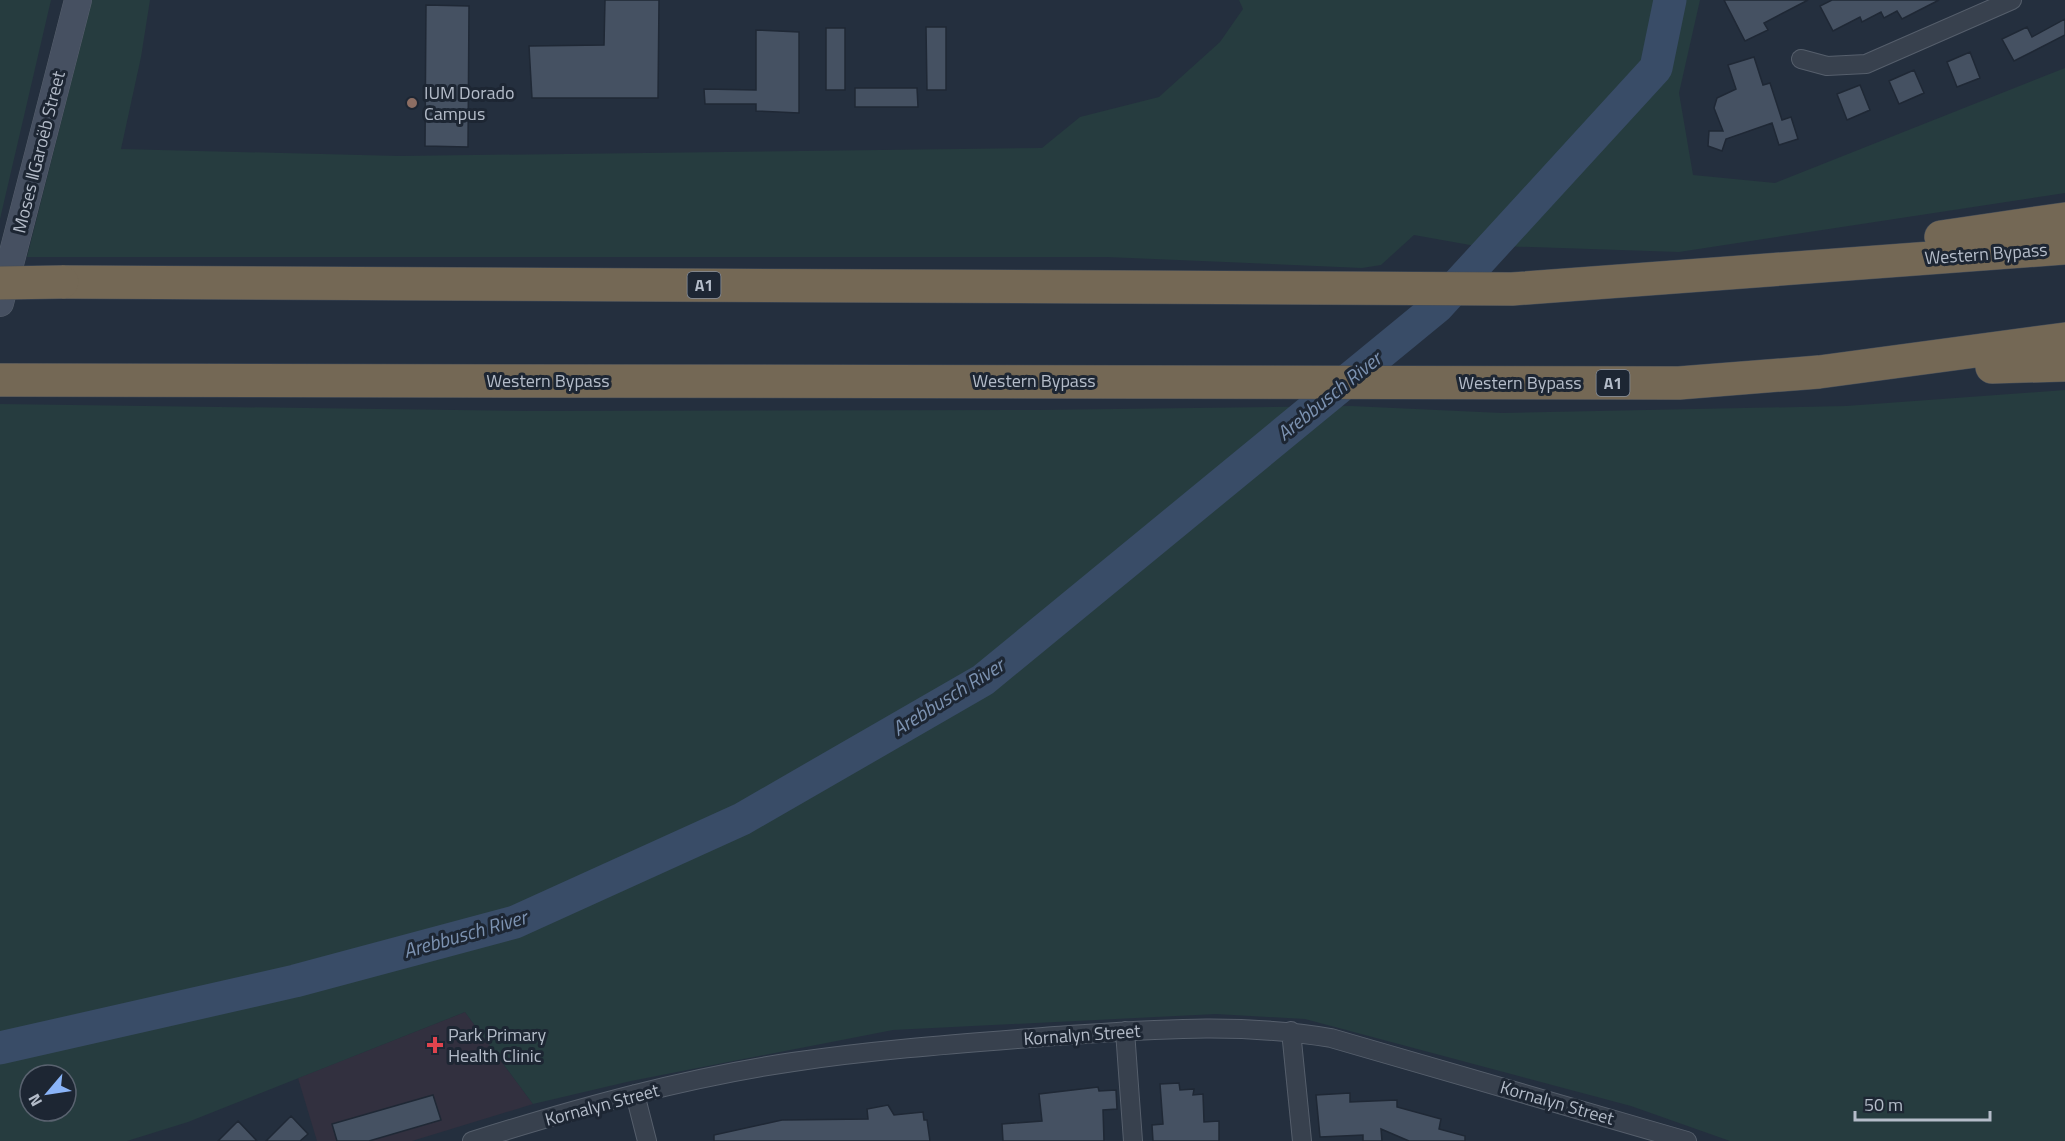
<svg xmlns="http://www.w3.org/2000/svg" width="2065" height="1141" font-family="'Titillium Web',sans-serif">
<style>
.medical{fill:#32303f}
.green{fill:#263c3f;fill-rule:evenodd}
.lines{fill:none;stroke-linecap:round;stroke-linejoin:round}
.river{stroke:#394c67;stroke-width:33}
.building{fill:#455162;stroke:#1f2835;stroke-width:1.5}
.minor-casing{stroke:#565f6c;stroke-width:20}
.secondary-casing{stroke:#565f6c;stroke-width:28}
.motorway-casing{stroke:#434c59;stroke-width:34}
.minor{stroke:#38414e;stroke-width:18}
.secondary{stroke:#465061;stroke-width:27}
.motorway{stroke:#746855;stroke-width:33}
.motorway-bridge-casing{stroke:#434c59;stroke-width:34;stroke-linecap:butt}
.motorway-bridge{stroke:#746855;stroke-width:33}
.education-dot{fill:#8d6e63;stroke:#1d2633;stroke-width:2}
.health-dot{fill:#e0444e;stroke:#1d2633;stroke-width:2}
.labels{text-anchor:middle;stroke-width:6;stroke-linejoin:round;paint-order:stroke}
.shield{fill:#1d2633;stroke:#878f9c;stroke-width:1.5}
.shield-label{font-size:16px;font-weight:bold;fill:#b4bcc9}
.poi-label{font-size:18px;fill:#b4bcc9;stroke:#1d2633;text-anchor:start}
.street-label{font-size:18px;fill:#b4bcc9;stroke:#1d2633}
.water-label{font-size:20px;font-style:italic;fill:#7c92b1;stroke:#1d2633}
</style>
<rect width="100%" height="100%" fill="#242f3e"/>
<!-- medical -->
<path class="medical" d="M 465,1012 L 533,1104 L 412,1141 L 317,1141 L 298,1078 Z"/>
<!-- green -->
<path class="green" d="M 0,0 L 51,0 L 0,219 Z
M 92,0 L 150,0 L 141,57 L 121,149 L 399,156 L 1042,148 L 1080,117 L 1159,97 L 1220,42 L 1243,9 L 1239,0 L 1700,0 L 1679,93 L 1693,175 L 1775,183 L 2065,68 L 2065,193 L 1679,252 L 1470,245 L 1414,235 L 1381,265 L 1362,268 L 1107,257 L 27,257 Z
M 2065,390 L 2065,1141 L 1730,1141 L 1631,1106 L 1305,1019 L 1216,1014 L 893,1030 L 631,1081 L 533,1104 L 465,1012 L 188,1122 L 127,1141 L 0,1141 L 0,404 L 530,411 L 1037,410 L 1351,406 L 1502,413 L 1846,406 ZM 30,1075 L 66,1075 L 66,1111 L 30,1111 Z"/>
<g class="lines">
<!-- river -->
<path class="river" d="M 0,1048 L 295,981 L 515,922 L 742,819 L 983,680 L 1437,307 L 1656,68 L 1670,0"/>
</g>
<!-- building -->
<path class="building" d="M 605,0 L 659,0 L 658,98 L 532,98 L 529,46 L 604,45 Z
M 1724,0 L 1808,0 L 1764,23 L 1768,30 L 1745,41 Z
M 1832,0 L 1939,0 L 1902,19 L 1897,11 L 1884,18 L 1881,12 L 1862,22 L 1860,17 L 1833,31 L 1820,6 Z
M 426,5 L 469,6 L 468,147 L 425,146 Z
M 2065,19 L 2065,35 L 2014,61 L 2002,39 L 2027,27 L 2032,37 Z
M 926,27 L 946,27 L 946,90 L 927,90 Z
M 826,28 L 845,28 L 845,90 L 826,90 Z
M 756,30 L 799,32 L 799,113 L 756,111 L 756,104 L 705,104 L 704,89 L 756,90 Z
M 1970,52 L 1980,78 L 1957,87 L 1947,62 Z
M 1754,57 L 1763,85 L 1770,83 L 1782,120 L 1791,117 L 1798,139 L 1779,145 L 1772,123 L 1726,139 L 1722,151 L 1708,146 L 1709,131 L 1723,131 L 1714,108 L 1717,98 L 1736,89 L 1728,65 Z
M 1914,70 L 1924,93 L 1899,104 L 1889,81 Z
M 1860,85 L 1870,110 L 1847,120 L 1837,94 Z
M 855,88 L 917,88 L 918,107 L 855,107 Z
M 1179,1083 L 1180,1090 L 1194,1089 L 1193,1095 L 1203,1094 L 1204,1122 L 1219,1121 L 1219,1141 L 1153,1141 L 1152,1125 L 1163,1124 L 1160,1084 Z
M 1098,1087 L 1099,1091 L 1116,1090 L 1117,1109 L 1103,1110 L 1104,1141 L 1003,1141 L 1002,1124 L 1042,1121 L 1039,1094 Z
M 1350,1093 L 1350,1102 L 1397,1100 L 1397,1107 L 1441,1119 L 1439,1129 L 1465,1136 L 1465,1141 L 1409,1141 L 1381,1129 L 1382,1141 L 1363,1141 L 1363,1135 L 1320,1137 L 1316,1095 Z
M 433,1095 L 441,1120 L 369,1141 L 337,1141 L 332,1124 Z
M 888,1105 L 894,1115 L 923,1112 L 924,1120 L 927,1120 L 930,1141 L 714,1141 L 714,1135 L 782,1120 L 868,1119 L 867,1109 Z
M 291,1116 L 308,1134 L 300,1141 L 266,1141 Z
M 238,1121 L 257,1141 L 218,1141 Z"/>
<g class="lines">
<!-- minor casing -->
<g class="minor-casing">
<path id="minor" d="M 1801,59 L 1827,66 L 1866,64 L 2012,0
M 1125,1031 L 1133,1141
M 1291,1031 L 1302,1141
M 635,1094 L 647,1141
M 472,1141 C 577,1108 684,1078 793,1062 C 880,1049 968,1043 1055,1036 C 1150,1030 1237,1022 1331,1038 L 1687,1141"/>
</g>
<!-- secondary casing -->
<g class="secondary-casing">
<path id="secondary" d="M 0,303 L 78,0"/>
</g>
<!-- motorway casing -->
<g class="motorway-casing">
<path id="motorway" d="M 1941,237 L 2065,219
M 62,282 L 1512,289 L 2065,248
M 1992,367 L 2065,365
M 0,380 L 1679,383 L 1819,372 L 2065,339"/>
</g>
<!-- minor -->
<use href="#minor" class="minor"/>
<!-- secondary -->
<use href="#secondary" class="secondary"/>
<!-- motorway -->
<use href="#motorway" class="motorway"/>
<!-- motorway-bridge casing -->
<g class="motorway-bridge-casing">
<path id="motorway-bridge" d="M 0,283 L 62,282"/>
</g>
<!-- motorway-bridge -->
<use href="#motorway-bridge" class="motorway-bridge"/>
</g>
<!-- markers -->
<circle class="education-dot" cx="412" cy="103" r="6"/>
<path class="health-dot" d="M432 1036h6v6h6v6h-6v6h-6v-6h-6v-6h6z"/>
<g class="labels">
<!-- shield labels -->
<g class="shield">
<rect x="687.5" y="272" width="33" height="26" rx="4.5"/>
<rect x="1596.5" y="370" width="33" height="26" rx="4.5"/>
</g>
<g class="shield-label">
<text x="704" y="291">A1</text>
<text x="1613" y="389">A1</text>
</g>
<!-- poi labels -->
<g class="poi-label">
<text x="424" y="99">IUM Dorado<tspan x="424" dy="21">Campus</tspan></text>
<text x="448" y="1041">Park Primary<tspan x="448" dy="21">Health Clinic</tspan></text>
</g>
<!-- street labels -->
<g class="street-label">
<text transform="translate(39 152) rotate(-76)" y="6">Moses ǁGaroëb Street</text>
<text transform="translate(1986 254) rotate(-4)" y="6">Western Bypass</text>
<text x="548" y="387">Western Bypass</text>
<text x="1034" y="387">Western Bypass</text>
<text x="1520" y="389">Western Bypass</text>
<text transform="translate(1082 1035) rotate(-4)" y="6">Kornalyn Street</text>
<text transform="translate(1557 1103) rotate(16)" y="6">Kornalyn Street</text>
<text transform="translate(602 1105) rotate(-15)" y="6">Kornalyn Street</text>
</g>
<!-- water labels -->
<g class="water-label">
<text transform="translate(1329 396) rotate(-39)" y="7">Arebbusch River</text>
<text transform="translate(948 697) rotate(-32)" y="7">Arebbusch River</text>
<text transform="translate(465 934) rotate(-16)" y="7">Arebbusch River</text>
</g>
</g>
<!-- north arrow -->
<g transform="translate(48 1093) rotate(241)"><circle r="28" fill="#1d2633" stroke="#59626f" stroke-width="1.5"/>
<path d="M0-4.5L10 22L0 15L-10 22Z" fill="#8ab4f8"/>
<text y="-9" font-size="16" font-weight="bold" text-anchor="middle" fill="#b4bcc9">N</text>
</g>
<!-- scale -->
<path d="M1855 1111v9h135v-9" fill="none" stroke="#b4bcc9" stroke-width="3"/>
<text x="1864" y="1111" font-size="18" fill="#b4bcc9" stroke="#1d2633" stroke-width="4.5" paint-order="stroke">50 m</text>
</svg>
